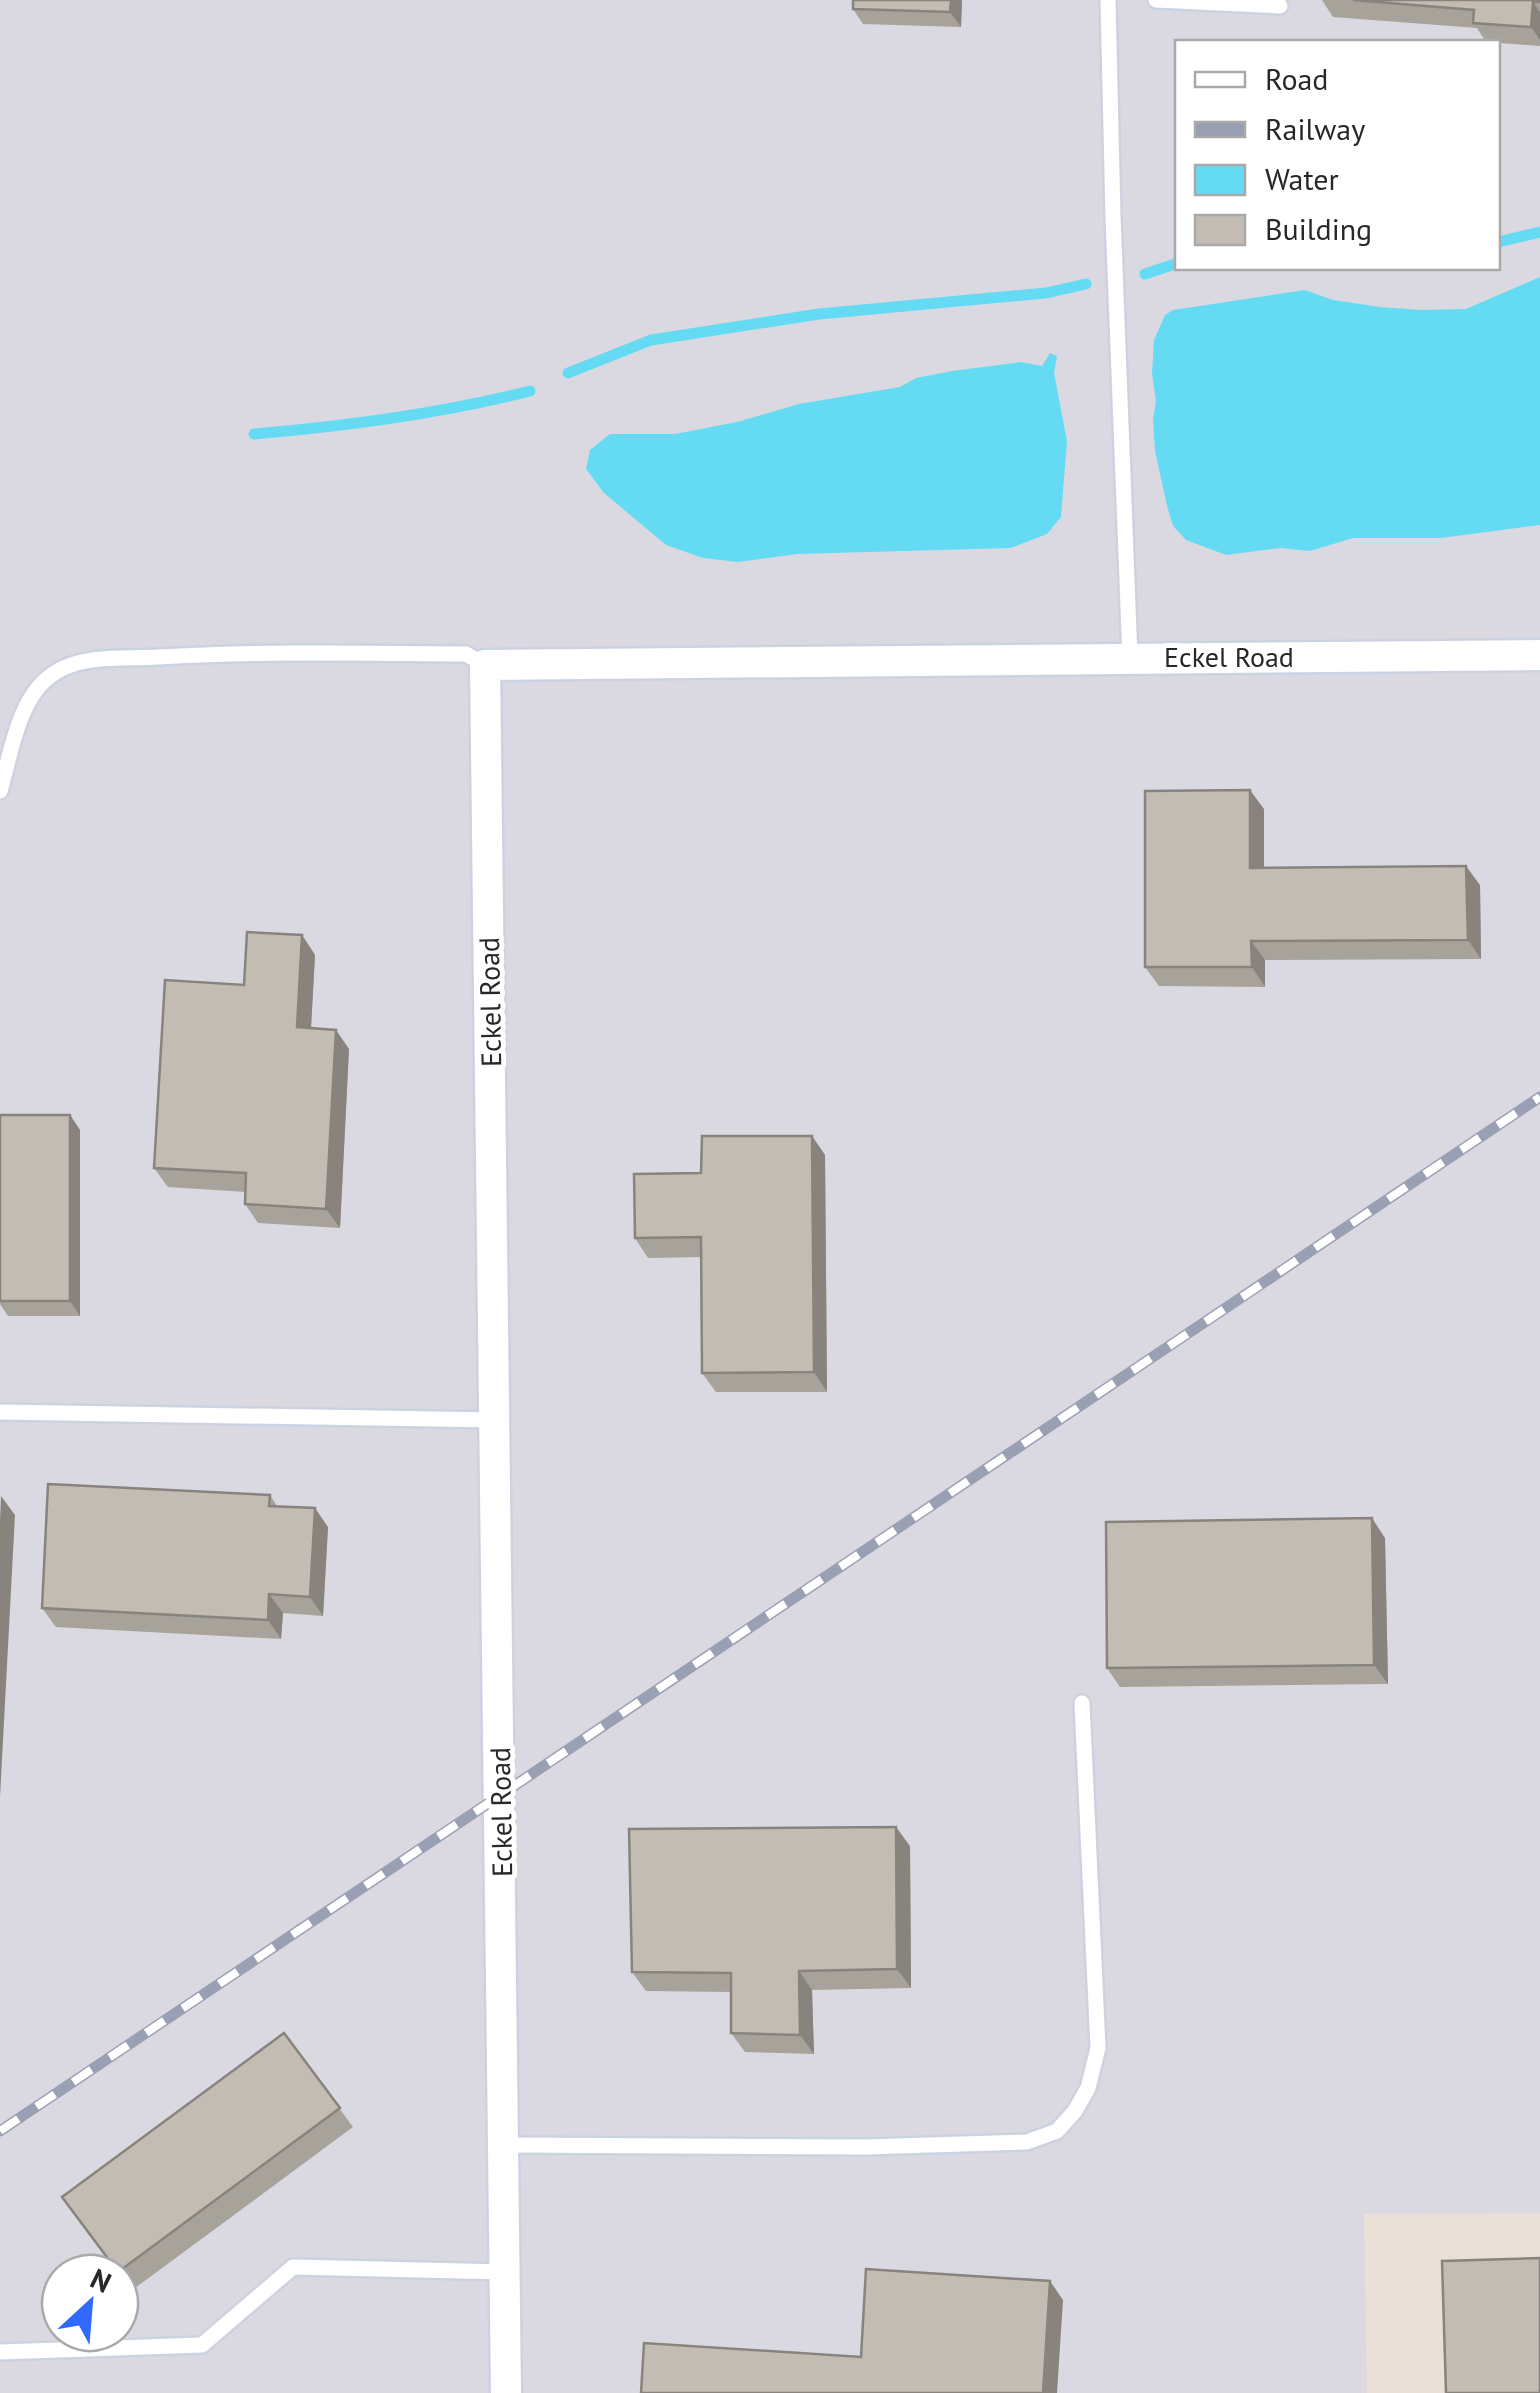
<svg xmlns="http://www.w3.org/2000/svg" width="1540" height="2393" font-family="'PT Sans',sans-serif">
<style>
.industrial{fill:#dad9e2;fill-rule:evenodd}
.water{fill:#64dbf3}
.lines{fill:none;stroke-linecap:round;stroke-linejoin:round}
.stream{stroke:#64dbf3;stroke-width:11}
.service-casing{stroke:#cdd2e1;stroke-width:20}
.minor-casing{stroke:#cdd2e1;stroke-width:35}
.service{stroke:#fff;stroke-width:15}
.minor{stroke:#fff;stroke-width:30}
.rail-casing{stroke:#9aa0b3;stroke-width:11}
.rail{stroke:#fff;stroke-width:8;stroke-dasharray:22;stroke-linecap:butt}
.wall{fill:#a7a29a}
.shaded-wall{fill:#88847d}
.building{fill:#c2bcb3;stroke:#88847d;stroke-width:2.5}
.labels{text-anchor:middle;stroke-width:10;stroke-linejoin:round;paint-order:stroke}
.street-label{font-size:28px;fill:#272727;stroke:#fff}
</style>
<rect width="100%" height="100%" fill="#ebe0d7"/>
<!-- industrial -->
<path class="industrial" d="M 0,0 L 1540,0 L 1540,2213 L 1364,2214 L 1367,2393 L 0,2393 ZM 1178,42 L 1498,42 L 1498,268 L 1178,268 ZM 60,2273 L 120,2273 L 120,2333 L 60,2333 Z"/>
<!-- water -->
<path class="water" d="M 1540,277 L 1540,525 L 1441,538 L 1353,538 L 1310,551 L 1280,548 L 1226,555 L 1186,540 L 1173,526 L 1167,506 L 1155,451 L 1153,419 L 1156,401 L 1152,374 L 1154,340 L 1165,315 L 1173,310 L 1305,290 L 1333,300 L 1380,307 L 1421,310 L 1466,309 Z
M 1050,353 L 1057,356 L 1054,373 L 1067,441 L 1061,517 L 1047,534 L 1011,548 L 797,554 L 738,562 L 703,558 L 666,545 L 604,493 L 586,469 L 590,450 L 610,434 L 675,434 L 737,422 L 799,404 L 900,387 L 916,378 L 952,371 L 1021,362 L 1042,366 Z"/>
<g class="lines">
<!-- stream -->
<path class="stream" d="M 1498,242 L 1540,232
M 1145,274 L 1178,263
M 568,373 L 651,340 L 819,314 L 1046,293 L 1086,284
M 254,434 C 348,426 439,414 530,391"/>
<!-- service casing -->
<g class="service-casing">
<path id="service" d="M 1108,0 L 1113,217 L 1130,658
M 1156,0 L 1280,6
M 0,791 C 11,754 18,697 53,674 C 81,654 124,659 158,657 C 261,651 363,653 466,654 L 485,665
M 0,1412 L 496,1420
M 504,2145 L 865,2147 L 1027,2142 L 1057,2131 L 1075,2111 L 1088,2088 L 1098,2048 L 1082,1703
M 0,2352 L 202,2345 L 293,2267 L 505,2272"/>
</g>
<!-- minor casing -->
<g class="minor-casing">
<path id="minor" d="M 506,2393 L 485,665 L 1540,655"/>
</g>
<!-- service -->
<use href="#service" class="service"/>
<!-- minor -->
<use href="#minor" class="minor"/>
<!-- rail casing -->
<g class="rail-casing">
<path id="rail" d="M 0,2131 L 1540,1097"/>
</g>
<!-- rail -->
<use href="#rail" class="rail"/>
</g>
<!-- wall -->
<path class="wall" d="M 853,0 L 962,0 L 961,27 L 863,24 L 853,9 Z
M 1322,0 L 1540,0 L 1540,46 L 1486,42 L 1477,28 L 1333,17 Z
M 1264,809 L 1264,868 L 1480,885 L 1481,959 L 1265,960 L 1265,987 L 1159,986 L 1145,967 Z
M 302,935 L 315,955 L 311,1028 L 349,1049 L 340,1228 L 258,1223 L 245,1204 L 246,1192 L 168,1187 L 154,1168 L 244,985 Z
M 0,1115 L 70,1115 L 80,1130 L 80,1316 L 8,1316 L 0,1304 Z
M 812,1136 L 825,1155 L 827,1392 L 716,1392 L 702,1373 L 701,1257 L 648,1258 L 635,1238 L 701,1173 Z
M 270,1495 L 277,1506 L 328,1527 L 323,1616 L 283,1613 L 281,1639 L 56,1627 L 42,1608 Z
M 1385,1538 L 1388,1684 L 1120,1687 L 1107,1668 Z
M 910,1846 L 911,1988 L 812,1990 L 814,2054 L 745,2052 L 731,2033 L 731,1992 L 646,1991 L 632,1972 Z
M 284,2033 L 353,2127 L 131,2291 L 120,2276 L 120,2273 L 118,2273 L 75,2216 Z"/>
<!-- shaded-wall -->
<path class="shaded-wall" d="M 951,0 L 962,0 L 961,27 L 950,12 Z
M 1533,2 L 1540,12 L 1540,40 L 1531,27 Z
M 1250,790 L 1264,809 L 1264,888 L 1250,868 Z
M 1466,866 L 1480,885 L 1481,959 L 1468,940 Z
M 302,935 L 315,955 L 310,1046 L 297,1027 Z
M 1251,941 L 1265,960 L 1265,987 L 1252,967 Z
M 336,1030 L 349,1049 L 340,1228 L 326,1209 Z
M 70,1115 L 80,1130 L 80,1316 L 70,1301 Z
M 812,1136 L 825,1155 L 827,1392 L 814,1372 Z
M 1,1496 L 15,1515 L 0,1797 L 0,1521 Z
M 315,1508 L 328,1527 L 323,1616 L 310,1597 Z
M 1372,1518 L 1385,1538 L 1388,1684 L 1374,1665 Z
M 269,1594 L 283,1613 L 281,1639 L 268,1620 Z
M 896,1827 L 910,1846 L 911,1988 L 897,1969 Z
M 799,1971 L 812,1990 L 814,2054 L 800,2035 Z
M 1050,2281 L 1063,2300 L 1057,2393 L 1043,2393 Z"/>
<!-- building -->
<path class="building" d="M 853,0 L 951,0 L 950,12 L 853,9 Z
M 1353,0 L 1540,0 L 1540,2 L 1533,2 L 1531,27 L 1473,23 L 1474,10 Z
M 1250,790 L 1250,868 L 1466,866 L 1468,940 L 1251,941 L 1252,967 L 1145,967 L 1145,791 Z
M 247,932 L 302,935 L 297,1027 L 336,1030 L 326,1209 L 245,1204 L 246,1173 L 154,1168 L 165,980 L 244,985 Z
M 0,1115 L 70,1115 L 70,1301 L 0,1301 Z
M 702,1136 L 812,1136 L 814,1372 L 702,1373 L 701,1237 L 635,1238 L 634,1174 L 701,1173 Z
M 48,1484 L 270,1495 L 269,1506 L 315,1508 L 310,1597 L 269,1594 L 268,1620 L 42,1608 Z
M 1372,1518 L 1374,1665 L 1107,1668 L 1106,1522 Z
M 896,1827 L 897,1969 L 799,1971 L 800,2035 L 731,2033 L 731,1973 L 632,1972 L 629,1829 Z
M 284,2033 L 340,2108 L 118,2272 L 62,2197 Z
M 1540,2258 L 1540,2393 L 1446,2393 L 1442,2261 Z
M 866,2269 L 1050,2281 L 1043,2393 L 641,2393 L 644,2343 L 861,2357 Z"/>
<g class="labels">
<!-- street labels -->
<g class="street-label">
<text x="1229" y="667">Eckel Road</text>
<text transform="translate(490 1002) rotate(-91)" y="10">Eckel Road</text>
<text transform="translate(501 1812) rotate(-91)" y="10">Eckel Road</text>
</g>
</g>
<!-- legend -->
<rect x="1175" y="40" width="325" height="230" fill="#ffffff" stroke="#a9a9a9" stroke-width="2.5"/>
<rect x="1195" y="72" width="50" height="15" fill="#ffffff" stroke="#a9a9a9" stroke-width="2.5"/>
<text x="1265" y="90" font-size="30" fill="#272727">Road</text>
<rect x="1195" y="122" width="50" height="15" fill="#9aa0b3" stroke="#a9a9a9" stroke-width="2.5"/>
<text x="1265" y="140" font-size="30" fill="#272727">Railway</text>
<rect x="1195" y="165" width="50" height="30" fill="#64dbf3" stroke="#a9a9a9" stroke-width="2.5"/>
<text x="1265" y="190" font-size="30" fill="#272727">Water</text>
<rect x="1195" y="215" width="50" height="30" fill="#c2bcb3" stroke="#a9a9a9" stroke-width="2.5"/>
<text x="1265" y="240" font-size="30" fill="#272727">Building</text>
<!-- north arrow -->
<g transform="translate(90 2303) rotate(26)"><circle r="48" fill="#ffffff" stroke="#a9a9a9" stroke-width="2.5"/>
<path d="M0-8L18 38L0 25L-18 38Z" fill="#306aff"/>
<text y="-15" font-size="28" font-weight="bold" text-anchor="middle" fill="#272727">N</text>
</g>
</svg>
